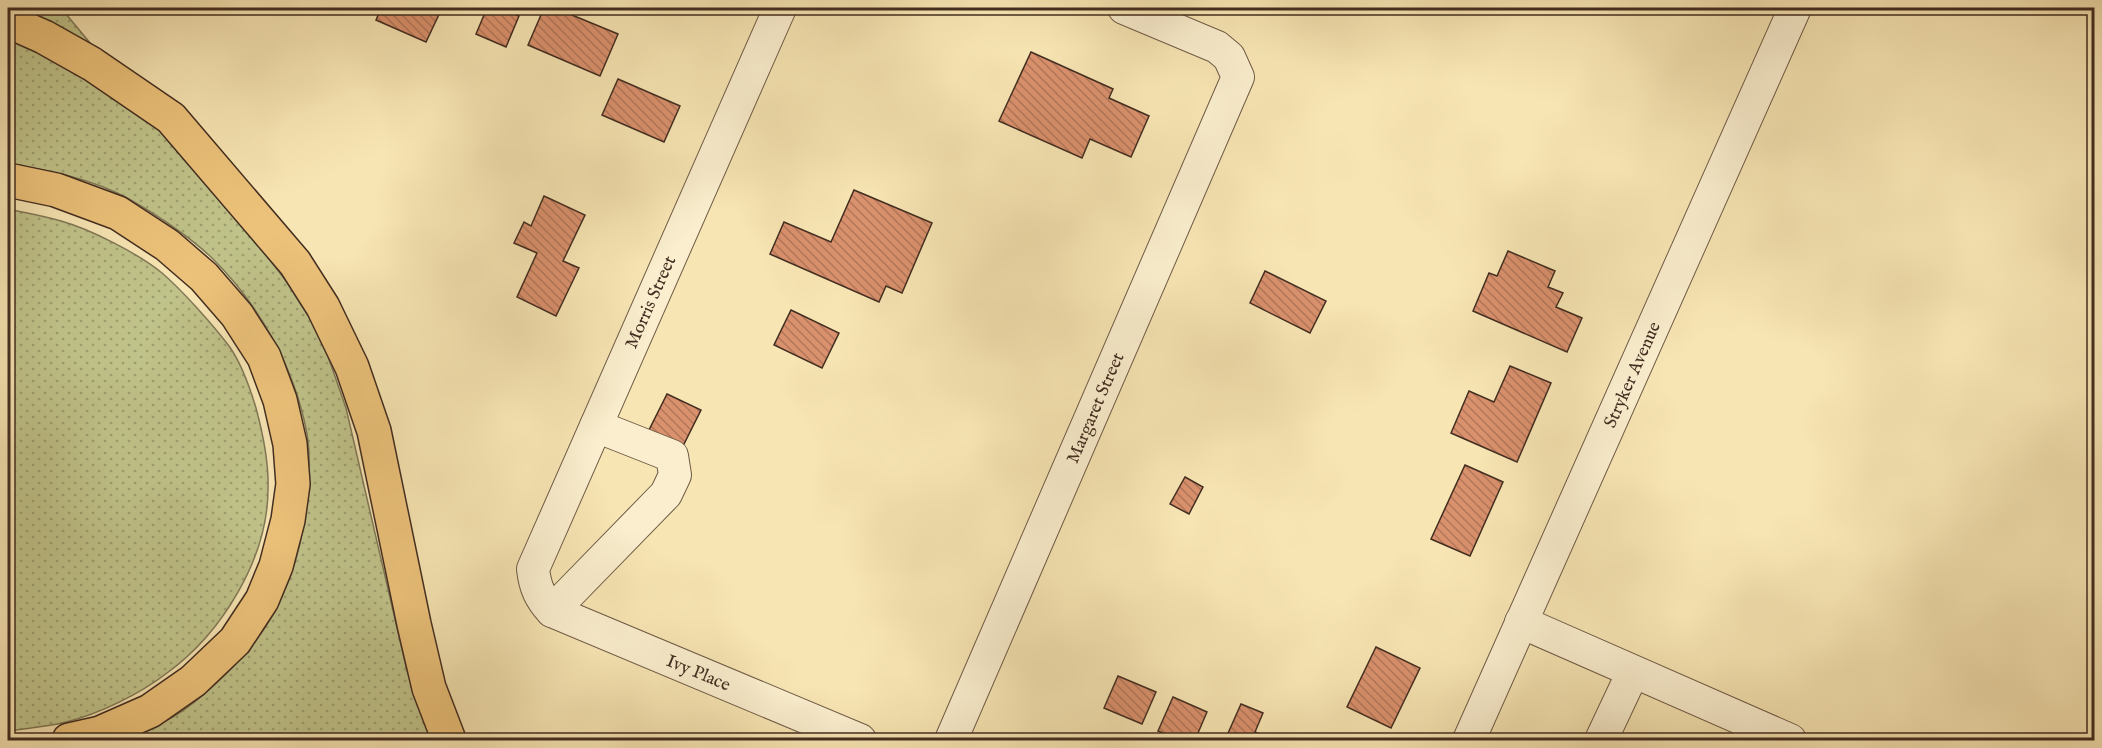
<svg xmlns="http://www.w3.org/2000/svg" width="2102" height="748" font-family="'IM FELL English',serif">
<style>
.grass{fill:url(#grass-dots);stroke:#817856;stroke-width:1.5}
.building{fill:url(#building-back-hatch);stroke:#422d21;stroke-width:1.5}
.lines{fill:none;stroke-linecap:round;stroke-linejoin:round}
.minor-casing{stroke:#6f5b46;stroke-width:34}
.highway-casing{stroke:#422d21;stroke-width:36}
.minor{stroke:#faeece;stroke-width:32}
.highway{stroke:#ecc27a;stroke-width:33}
.labels{text-anchor:middle;stroke-width:6;stroke-linejoin:round;paint-order:stroke}
.street-label{font-size:18px;fill:#422d21;stroke:#faeece}
</style>
<defs>
<pattern id="grass-dots" width="8" height="8" patternUnits="userSpaceOnUse" patternTransform="scale(1.5)"><rect width="8" height="8" fill="#c0c38a"/><path d="M2 2h.1M6 6h.1" fill="none" stroke="#9e9f70" stroke-width="1.8" stroke-linecap="round"/></pattern>
<pattern id="building-back-hatch" width="6" height="6" patternUnits="userSpaceOnUse" patternTransform="scale(1.5)"><rect width="6" height="6" fill="#da916d"/><path d="M-1 5l2 2M0 0l6 6M5-1l2 2" fill="none" stroke="#b27759"/></pattern>
</defs>
<rect width="100%" height="100%" fill="#f7e5b3"/>
<filter id="stains"><feTurbulence type="fractalNoise" baseFrequency=".00333" numOctaves="4"/><feColorMatrix values="0 0 0 0 .2 0 0 0 0 .09 0 0 0 0 .02 0 0 0 .5 -.17"/></filter>
<radialGradient id="worn" r=".72"><stop offset=".6" stop-color="#630" stop-opacity="0"/><stop offset="1" stop-color="#630" stop-opacity=".3"/></radialGradient>
<!-- grass -->
<path class="grass" d="M 8,8 L 61,8 L 259,246 L 297,295 L 323,342 L 346,408 L 407,671 L 432,740 L 128,740 C 144,732 161,724 176,715 C 200,700 232,670 250,648 C 283,608 301,557 306,506 C 309,483 311,457 307,434 C 295,368 259,304 211,257 C 187,235 157,215 129,199 C 93,179 48,170 8,164 Z
M 8,209 C 26,213 44,216 61,221 C 90,229 139,254 162,273 C 182,290 213,325 229,346 C 242,364 250,388 256,408 C 263,434 269,462 268,489 C 268,558 222,633 167,673 C 140,694 99,714 66,722 C 47,727 27,728 8,731 Z"/>
<!-- building -->
<path class="building" d="M 381,8 L 442,8 L 426,42 L 376,20 Z
M 487,8 L 499,8 L 519,16 L 506,47 L 476,34 Z
M 544,8 L 555,8 L 618,34 L 600,76 L 528,45 Z
M 1031,52 L 1113,89 L 1109,98 L 1149,116 L 1131,157 L 1090,139 L 1082,158 L 999,121 Z
M 618,79 L 680,106 L 664,142 L 602,115 Z
M 854,190 L 932,223 L 902,293 L 886,286 L 879,302 L 770,254 L 784,222 L 831,242 Z
M 544,196 L 585,215 L 563,261 L 579,268 L 556,316 L 517,297 L 537,253 L 514,243 L 524,222 L 531,226 Z
M 1508,251 L 1555,271 L 1548,287 L 1563,293 L 1556,307 L 1582,318 L 1567,352 L 1473,311 L 1489,273 L 1497,276 Z
M 1265,271 L 1326,301 L 1310,333 L 1250,303 Z
M 791,310 L 839,333 L 822,368 L 774,345 Z
M 1510,366 L 1551,383 L 1517,462 L 1451,433 L 1469,391 L 1494,402 Z
M 667,394 L 701,410 L 683,446 L 649,430 Z
M 1465,465 L 1503,482 L 1470,556 L 1431,539 Z
M 1185,477 L 1203,487 L 1189,514 L 1170,504 Z
M 1376,647 L 1420,668 L 1391,728 L 1347,707 Z
M 1118,676 L 1156,692 L 1142,724 L 1104,708 Z
M 1173,697 L 1207,712 L 1195,740 L 1180,740 L 1158,731 Z
M 1241,704 L 1263,713 L 1255,732 L 1270,738 L 1269,740 L 1225,740 Z"/>
<g class="lines">
<!-- minor casing -->
<g class="minor-casing">
<g id="minor">
<path id="s1" d="M 780,8 L 533,569 C 535,587 540,598 552,611 L 860,740"/>
<path d="M 552,611 L 666,494 L 675,475 L 672,456 L 596,426"/>
<path d="M 1521,622 L 1790,740"/>
<path id="s2" d="M 951,740 L 1238,77 L 1229,57 L 1217,47 L 1124,8"/>
<path id="s3" d="M 1469,740 L 1795,8"/>
<path d="M 1601,740 L 1633,672"/>
</g>
</g>
<!-- highway casing -->
<g class="highway-casing">
<path id="highway" d="M 8,21 L 44,37 L 92,64 L 171,118 L 295,263 L 323,307 L 352,367 L 374,431 L 414,624 L 429,688 L 449,740
M 8,180 L 56,190 L 118,213 L 167,245 L 204,277 L 237,315 L 264,357 L 280,400 L 290,444 L 293,484 L 288,520 L 276,566 L 262,600 L 235,641 L 193,681 L 150,711 L 100,733 L 69,740"/>
</g>
<!-- minor -->
<use href="#minor" class="minor"/>
<!-- highway -->
<use href="#highway" class="highway"/>
</g>
<g class="labels">
<!-- street labels -->
<g class="street-label">
<text transform="translate(650 302) rotate(-66)" y="6">Morris Street</text>
<text dy="6" stroke="none"><textPath href="#s3" startOffset="400">Stryker Avenue</textPath></text>
<text dy="6" stroke="none"><textPath href="#s2" startOffset="362">Margaret Street</textPath></text>
<text dy="6" stroke="none"><textPath href="#s1" startOffset="819">Ivy Place</textPath></text>
</g>
</g>
<!-- margin -->
<rect width="2102" height="748" fill="none" stroke="#f7e5b3" stroke-width="30"/>
<rect x="9" y="9" width="2084" height="730" fill="none" stroke="#422d21" stroke-width="3"/>
<rect x="15" y="15" width="2072" height="718" fill="none" stroke="#422d21" stroke-width="1.5"/>
<rect width="100%" height="100%" filter="url(#stains)"/>
<rect width="100%" height="100%" fill="url(#worn)"/>
</svg>
